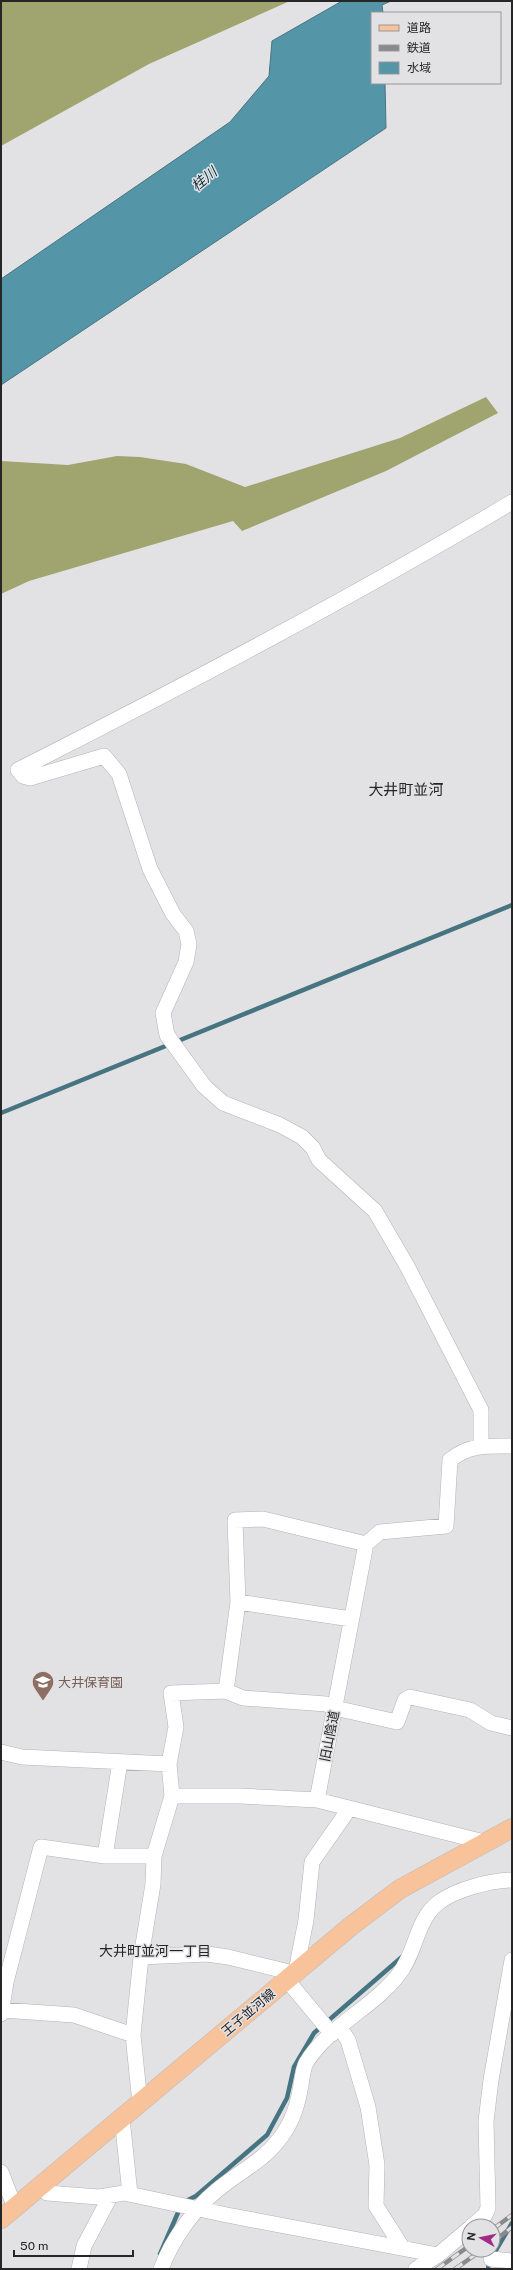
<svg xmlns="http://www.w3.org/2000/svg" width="513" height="2270" font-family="'Public Sans','Noto Sans JP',sans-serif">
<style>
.forest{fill:#a0a46f}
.water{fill:#5496a8;stroke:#467481}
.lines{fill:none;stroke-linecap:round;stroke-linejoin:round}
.stream{stroke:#467481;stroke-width:4.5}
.minor-casing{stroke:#b3b3b7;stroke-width:16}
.major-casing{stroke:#bebebe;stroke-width:20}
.minor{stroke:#fff;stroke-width:15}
.major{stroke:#f8c29a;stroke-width:19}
.rail-casing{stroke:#8a8a8c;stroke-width:4.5}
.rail{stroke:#e2e2e5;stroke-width:3;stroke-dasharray:9;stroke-linecap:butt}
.labels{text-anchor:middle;stroke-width:3;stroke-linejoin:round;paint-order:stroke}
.education-label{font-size:13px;fill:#785e54;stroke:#e2e2e5;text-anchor:start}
.street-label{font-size:13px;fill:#262627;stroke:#e2e2e5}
.water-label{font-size:14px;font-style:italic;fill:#0f3038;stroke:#e2e2e5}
.neighbourhood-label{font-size:14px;fill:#262627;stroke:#e2e2e5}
.quarter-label{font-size:15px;fill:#262627;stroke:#e2e2e5}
</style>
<rect width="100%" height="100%" fill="#e2e2e5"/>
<!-- forest -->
<path class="forest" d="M 1,1 L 290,1 L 149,64 L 1,146 Z
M 486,397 L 498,413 L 386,471 L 242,531 L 233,521 L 29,581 L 1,594 L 1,461 L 68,465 L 117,456 L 140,457 L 186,464 L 245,487 L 400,438 Z"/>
<!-- water -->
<path class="water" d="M 342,1 L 391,1 L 382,5 L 383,13 L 372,13 L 372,83 L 385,83 L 386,128 L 1,385 L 1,279 L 230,122 L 269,76 L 272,41 Z"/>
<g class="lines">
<!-- stream -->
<path class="stream" d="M 1,1113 L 512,905
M 184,2202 L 196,2196 L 267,2135 L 287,2098 L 294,2067 L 314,2033 L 403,1956
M 160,2254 L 180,2208
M 488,2269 L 489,2262 L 512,2223"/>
<!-- minor casing -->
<g class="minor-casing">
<path id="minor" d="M 481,1446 L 481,1410 L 407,1266 L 375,1211 L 319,1160 L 313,1148 L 302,1137 L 280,1125 L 223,1103 L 204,1086 L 167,1035 L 163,1013 L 186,962 L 189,944 L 186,931 L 173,914 L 150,869 L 119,774 L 104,756 L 30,778 L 23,776 L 18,770 C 185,685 351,598 512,502
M 238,1602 L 351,1619
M 226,1691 L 243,1698 L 326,1704 L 335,1708 L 397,1722 L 405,1700 L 410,1697 L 470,1710 L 491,1723 L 512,1728
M 1,1752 L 22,1757 L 169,1764
M 172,1796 L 240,1796 L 317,1800 L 484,1842
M 317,1800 L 366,1544 L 380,1532 L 446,1526 L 450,1460 C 469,1444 488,1446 512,1446
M 105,1856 L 120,1762
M 141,1957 L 207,1954 L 228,1957 L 285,1971 L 291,1976
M 296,1971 L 306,1920 L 312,1862 L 349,1809
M 287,1980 L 332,2034
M 2,2010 L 74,2015 L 133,2035
M 1,2014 L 6,1982 L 41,1847 L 105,1856 L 154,1856
M 340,2028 L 348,2040 L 368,2107 L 377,2165 L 376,2206 L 402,2247
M 140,2103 L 133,2035 L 141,1957 L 153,1884 L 154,1856 L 172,1796 L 169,1764 L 176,1727 L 171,1693 L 226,1691 L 238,1602 L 235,1520 L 263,1519 L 366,1544
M 122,2118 L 130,2194
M 1,2172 L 15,2208
M 41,2187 L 47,2193 L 99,2197 L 124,2193 L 227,2215 L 438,2255 L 469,2229
M 472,2226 L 485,2215 L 488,2208 L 486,2121 L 491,2080 L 512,1960
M 491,2259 L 512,2261
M 79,2269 L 84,2246 L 111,2195
M 161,2269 C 172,2240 193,2210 216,2191 C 236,2174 261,2162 277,2142 C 290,2127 297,2108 300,2090 C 302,2082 302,2071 306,2063 C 328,2026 373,2008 399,1974 C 416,1953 416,1920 438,1903 C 456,1889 489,1881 512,1880
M 416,2269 L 438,2255"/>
</g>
<!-- major casing -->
<g class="major-casing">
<path id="major" d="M 1,2219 L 351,1926 L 400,1889 L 512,1828"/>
</g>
<!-- minor -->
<use href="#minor" class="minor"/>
<!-- major -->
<use href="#major" class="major"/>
<!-- rail casing -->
<g class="rail-casing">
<path id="rail" d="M 493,2229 L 512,2215
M 493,2242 L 512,2227
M 437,2269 L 469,2246
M 455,2269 L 482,2250"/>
</g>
<!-- rail -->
<use href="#rail" class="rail"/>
</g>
<!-- icons -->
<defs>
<g id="school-pin" transform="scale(1.15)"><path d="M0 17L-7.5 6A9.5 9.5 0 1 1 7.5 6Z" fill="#8d6e63" stroke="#e2e2e5"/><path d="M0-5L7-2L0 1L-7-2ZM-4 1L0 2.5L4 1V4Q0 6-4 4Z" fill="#fff"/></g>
</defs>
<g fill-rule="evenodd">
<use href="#school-pin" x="43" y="1682"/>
</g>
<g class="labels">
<!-- education labels -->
<g class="education-label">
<text x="58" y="1687">大井保育園</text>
</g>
<!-- street labels -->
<g class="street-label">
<text transform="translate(329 1736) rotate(-79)" y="5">旧山陰道</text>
<text transform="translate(248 2012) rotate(-40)" y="5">王子並河線</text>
</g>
<!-- water labels -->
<g class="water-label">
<text transform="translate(204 179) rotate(-40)" y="5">桂川</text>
</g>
<!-- neighbourhood labels -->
<g class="neighbourhood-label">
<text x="155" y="1956">大井町並河一丁目</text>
</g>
<!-- quarter labels -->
<g class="quarter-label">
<text x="406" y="795">大井町並河</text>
</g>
</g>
<!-- border -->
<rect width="513" height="2270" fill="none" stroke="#262627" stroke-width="4"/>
<!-- legend -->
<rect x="371" y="12" width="130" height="72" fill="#e2e2e5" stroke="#979799"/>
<rect x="379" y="25" width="20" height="6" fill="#f8c29a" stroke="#979799"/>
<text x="407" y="32" font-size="12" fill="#262627">道路</text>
<rect x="379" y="45" width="20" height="6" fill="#8a8a8c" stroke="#979799"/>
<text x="407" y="52" font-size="12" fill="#262627">鉄道</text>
<rect x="379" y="62" width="20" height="12" fill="#5496a8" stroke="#979799"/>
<text x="407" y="72" font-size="12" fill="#262627">水域</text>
<!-- north arrow -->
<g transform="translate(481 2238) rotate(279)"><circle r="19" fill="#e2e2e5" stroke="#979799"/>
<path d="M0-3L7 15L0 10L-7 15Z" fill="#a22c85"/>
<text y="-6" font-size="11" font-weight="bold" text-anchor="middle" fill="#262627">N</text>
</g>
<!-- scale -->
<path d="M14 2250v6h119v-6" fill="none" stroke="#262627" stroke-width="2"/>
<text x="20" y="2250" font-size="12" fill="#262627" stroke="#e2e2e5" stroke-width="3" paint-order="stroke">50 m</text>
</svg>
